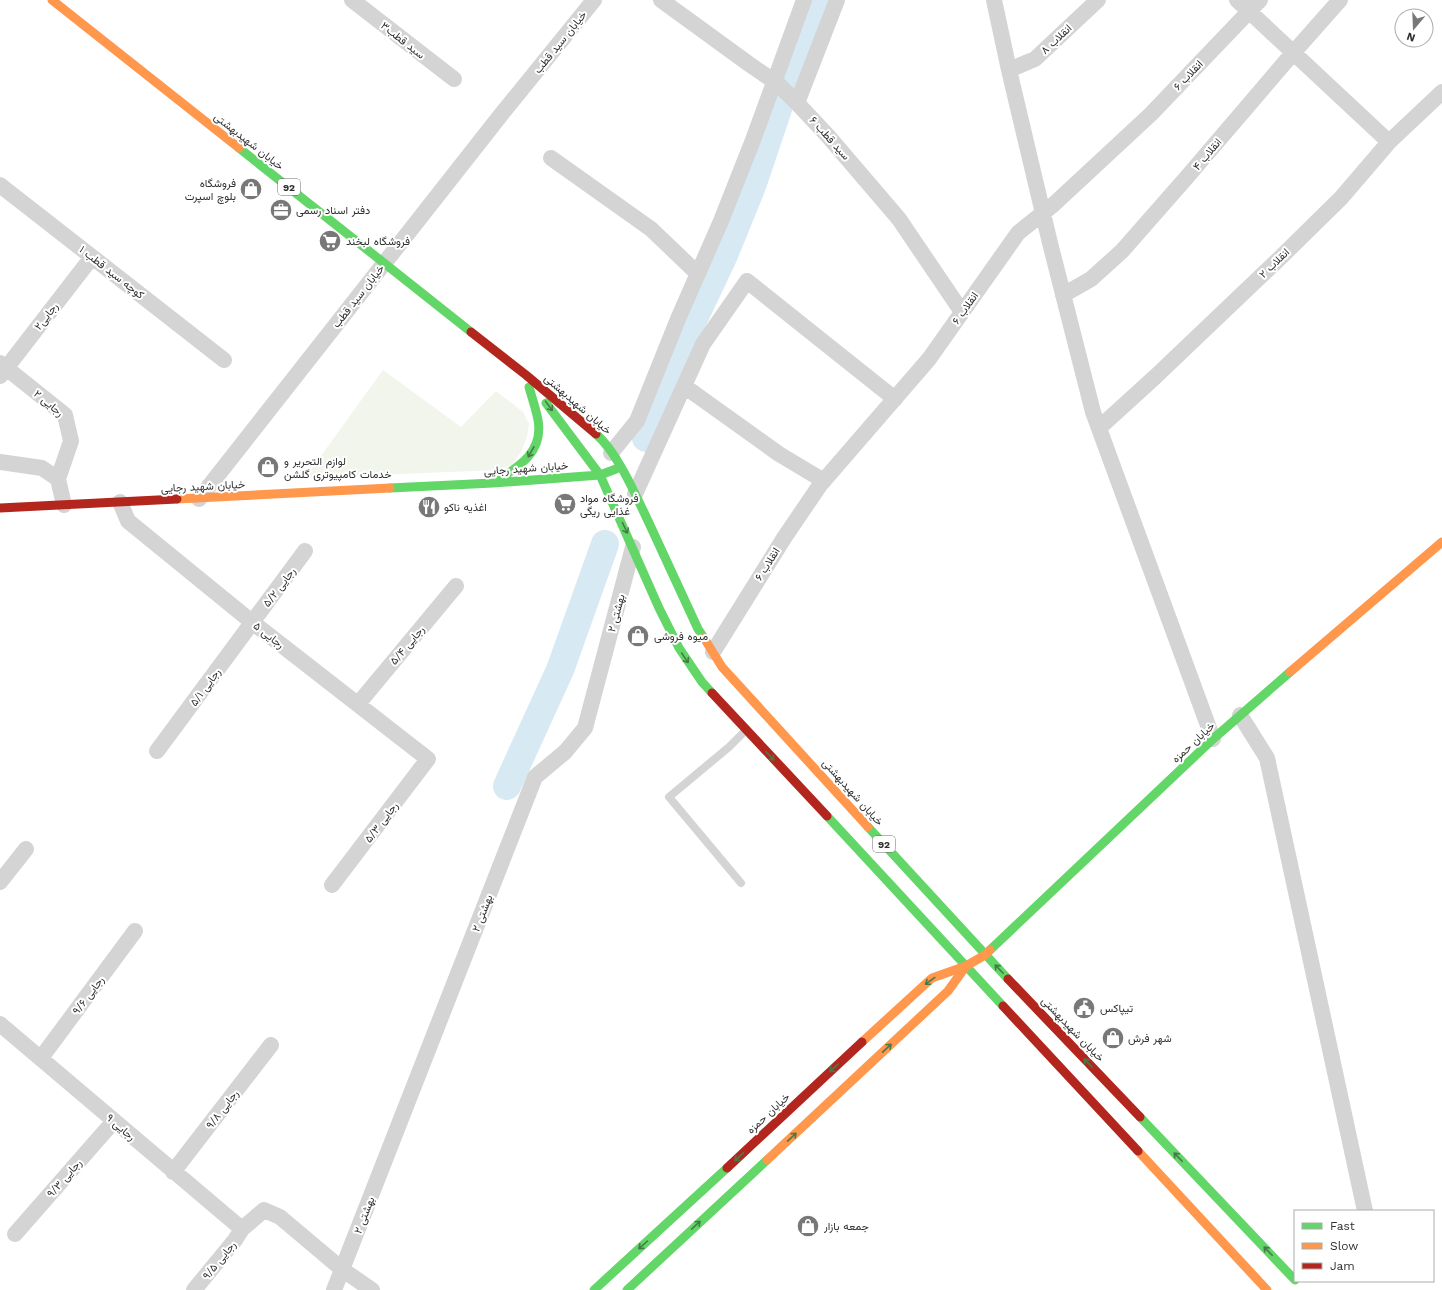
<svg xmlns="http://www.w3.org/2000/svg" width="1442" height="1290" font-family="'Work Sans',Vazirmatn,sans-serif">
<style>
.green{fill:#f1f5eb}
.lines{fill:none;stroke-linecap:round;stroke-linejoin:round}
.river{stroke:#d7e9f3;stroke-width:28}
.lane{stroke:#d4d4d4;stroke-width:8}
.street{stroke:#d4d4d4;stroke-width:16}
.fast{stroke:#63d668;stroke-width:9}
.slow{stroke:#ff974d;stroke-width:9}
.jam{stroke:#b3261e;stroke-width:9}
.oneway{stroke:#467a49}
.labels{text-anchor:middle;stroke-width:4;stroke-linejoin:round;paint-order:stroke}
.shield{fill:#fff;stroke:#6d6d6d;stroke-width:1}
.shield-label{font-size:10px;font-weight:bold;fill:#2f2f2f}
.street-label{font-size:11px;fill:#2f2f2f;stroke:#fff}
.poi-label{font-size:11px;fill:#2f2f2f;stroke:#fff;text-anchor:start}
</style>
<rect width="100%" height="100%" fill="#fff"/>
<!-- green -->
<path class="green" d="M 383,370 L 461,427 L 496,391 L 523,412 L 529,424 L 527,437 L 521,452 L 512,465 L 496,470 L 305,478 Z"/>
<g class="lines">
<!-- river -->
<path class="river" d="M 789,77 L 799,47 L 818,0
M 646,438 L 681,346 L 724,255 L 752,186 L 780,103
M 507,786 L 560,670 L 605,544"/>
<!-- lane -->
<path class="lane" d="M 741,883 L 669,797 L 729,747 L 745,731"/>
<!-- street -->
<path class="street" d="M 352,0 L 454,79
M 661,0 L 749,64 L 778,84 L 797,103 L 828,136 L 899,219 L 962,312
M 994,0 L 1009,70 L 1050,243 L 1093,412 L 1213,739
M 1237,0 L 1389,142
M 1009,70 L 1035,59 L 1098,0
M 797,103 L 837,0
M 551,158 L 651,229 L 698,274
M 0,185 L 224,360
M 1063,295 L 1091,279 L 1122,251 L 1187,177 L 1293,53 L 1340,0
M 0,363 L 65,415 L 71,441 L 58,479
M 0,376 L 92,257
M 684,386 L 779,454 L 824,481
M 1099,428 L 1155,377 L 1281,257 L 1341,198 L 1389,142 L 1442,92
M 611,453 L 637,421 L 678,319 L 721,221 L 753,140 L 804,0
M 0,462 L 42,468 L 58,479 L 64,505
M 635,494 L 703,344 L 747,281 L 895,399
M 199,499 L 500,116 L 594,0
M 120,502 L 128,521 L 252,622 L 428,759 L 332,885
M 713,652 L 784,538 L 820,485 L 929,359 L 1018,233 L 1053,205 L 1151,114 L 1260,0
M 358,704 L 456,586
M 1240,715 L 1267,758 L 1365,1211
M 157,751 L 305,551
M 0,882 L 26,849
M 0,1024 L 242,1229
M 41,1058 L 135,931
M 173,1172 L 271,1045
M 15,1234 L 114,1121
M 194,1290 L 235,1240 L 242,1229 L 264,1210 L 280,1217 L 343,1270 L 372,1290
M 334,1290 L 535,777 L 565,752 L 585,728 L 633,547"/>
<!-- fast -->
<path class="fast" d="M 239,148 L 471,332
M 546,403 L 600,475 L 659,608 L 679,648 L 702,682 L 712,693
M 596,434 C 618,453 636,496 649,523 C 665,558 682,594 698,629 L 704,638
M 493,483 C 517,468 544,453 538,420 C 536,409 532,398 529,387
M 390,488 L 493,483 L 600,475 L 616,469
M 827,816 L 1003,1006
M 868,827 L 1008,979
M 990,950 L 1213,739 L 1290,672
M 1140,1117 L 1295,1280
M 594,1290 L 727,1168
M 627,1290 L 767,1160"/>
<!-- slow -->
<path class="slow" d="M 52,0 L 239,148
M 177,499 L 390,488
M 704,638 L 722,667 L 868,827
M 1290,672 L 1442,542
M 862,1042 L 932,978 L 966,966 L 985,955 L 990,950
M 1138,1151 L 1267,1290
M 767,1160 L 948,991 L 966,966"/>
<!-- jam -->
<path class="jam" d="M 471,332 L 526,375 L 596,434
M 0,508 L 177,499
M 712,693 L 827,816
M 1008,979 L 1140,1117
M 1003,1006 L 1138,1151
M 727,1168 L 862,1042"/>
</g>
<!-- one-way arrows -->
<defs><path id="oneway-shaft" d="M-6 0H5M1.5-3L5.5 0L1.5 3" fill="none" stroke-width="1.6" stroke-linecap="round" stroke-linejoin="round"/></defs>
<g class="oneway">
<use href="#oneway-shaft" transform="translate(549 406) rotate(54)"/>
<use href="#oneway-shaft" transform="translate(531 452) rotate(119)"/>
<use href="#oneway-shaft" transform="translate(625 528) rotate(65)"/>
<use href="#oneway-shaft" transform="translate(685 658) rotate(56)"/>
<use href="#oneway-shaft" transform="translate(770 756) rotate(47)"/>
<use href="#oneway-shaft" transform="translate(999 969) rotate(-134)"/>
<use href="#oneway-shaft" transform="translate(930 981) rotate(144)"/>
<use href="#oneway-shaft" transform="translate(887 1048) rotate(-43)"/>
<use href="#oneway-shaft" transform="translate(1088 1063) rotate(-134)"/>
<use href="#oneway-shaft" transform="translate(834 1068) rotate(137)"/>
<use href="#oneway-shaft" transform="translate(792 1137) rotate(-43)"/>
<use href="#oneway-shaft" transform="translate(739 1157) rotate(137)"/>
<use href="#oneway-shaft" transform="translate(1178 1157) rotate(-134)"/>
<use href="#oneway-shaft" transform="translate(696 1225) rotate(-43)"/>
<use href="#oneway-shaft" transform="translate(643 1245) rotate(138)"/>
<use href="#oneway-shaft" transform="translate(1268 1251) rotate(-134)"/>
</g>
<!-- icons -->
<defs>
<g id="shop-disc" transform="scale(1.15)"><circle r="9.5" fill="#787878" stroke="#fff"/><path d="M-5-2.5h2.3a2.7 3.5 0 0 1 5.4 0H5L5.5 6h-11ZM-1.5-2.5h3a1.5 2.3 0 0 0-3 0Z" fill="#fff"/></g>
<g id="office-disc" transform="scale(1.15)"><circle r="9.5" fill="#787878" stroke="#fff"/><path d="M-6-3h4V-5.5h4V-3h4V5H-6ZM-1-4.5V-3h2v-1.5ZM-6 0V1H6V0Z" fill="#fff"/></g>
<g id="supermarket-disc" transform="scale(1.15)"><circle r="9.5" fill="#787878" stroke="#fff"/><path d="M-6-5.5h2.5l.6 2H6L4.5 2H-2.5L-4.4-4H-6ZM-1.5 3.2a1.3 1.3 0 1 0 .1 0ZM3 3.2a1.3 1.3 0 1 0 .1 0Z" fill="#fff"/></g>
<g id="restaurant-disc" transform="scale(1.15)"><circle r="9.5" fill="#787878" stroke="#fff"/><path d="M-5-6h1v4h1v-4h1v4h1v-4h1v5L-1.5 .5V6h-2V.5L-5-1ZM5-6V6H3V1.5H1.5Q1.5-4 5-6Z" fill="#fff"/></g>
<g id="civic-disc" transform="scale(1.15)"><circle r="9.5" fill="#787878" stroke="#fff"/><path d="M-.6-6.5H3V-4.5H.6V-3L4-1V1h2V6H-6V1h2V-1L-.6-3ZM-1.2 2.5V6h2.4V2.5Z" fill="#fff"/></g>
</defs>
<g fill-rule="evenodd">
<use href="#shop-disc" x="251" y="189"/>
<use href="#office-disc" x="281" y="210"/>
<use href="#supermarket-disc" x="330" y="241"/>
<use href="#shop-disc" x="268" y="467"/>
<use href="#supermarket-disc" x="565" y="504"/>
<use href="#restaurant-disc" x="429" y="507"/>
<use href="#shop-disc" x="638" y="636"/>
<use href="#civic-disc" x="1084" y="1008"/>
<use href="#shop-disc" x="1113" y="1038"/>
<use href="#shop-disc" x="808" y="1226"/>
</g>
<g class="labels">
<!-- shield labels -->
<g class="shield">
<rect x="278" y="179" width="22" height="16" rx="3"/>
<rect x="873" y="836" width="22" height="16" rx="3"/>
</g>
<g class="shield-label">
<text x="289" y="191">92</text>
<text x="884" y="848">92</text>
</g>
<!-- street labels -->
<g class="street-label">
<text transform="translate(1056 39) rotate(-43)" y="4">انقلاب ۸</text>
<text transform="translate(403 40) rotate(38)" y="4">سید قطب۳</text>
<text transform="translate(560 42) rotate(-51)" y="4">خیابان سید قطب</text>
<text transform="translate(1188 75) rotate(-46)" y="4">انقلاب ۶</text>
<text transform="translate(830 138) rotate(48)" y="4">سید قطب ۶</text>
<text transform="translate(249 141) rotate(38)" y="4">خیابان شهیدبهشتی</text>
<text transform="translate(1207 154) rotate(-50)" y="4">انقلاب ۴</text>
<text transform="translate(1274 263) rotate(-44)" y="4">انقلاب ۲</text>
<text transform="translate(112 272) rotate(38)" y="4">کوچه سید قطب ۱</text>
<text transform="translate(358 296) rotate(-52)" y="4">خیابان سید قطب</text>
<text transform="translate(965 308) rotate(-55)" y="4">انقلاب ۶</text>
<text transform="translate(46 316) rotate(-52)" y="4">رجایی۲</text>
<text transform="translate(49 403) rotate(40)" y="4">رجایی ۲</text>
<text transform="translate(578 404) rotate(41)" y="4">خیابان شهیدبهشتی</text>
<text transform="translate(526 468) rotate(-4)" y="4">خیابان شهید رجایی</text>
<text transform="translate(203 486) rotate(-3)" y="4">خیابان شهید رجایی</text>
<text transform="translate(767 564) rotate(-58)" y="4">انقلاب ۶</text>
<text transform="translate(279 587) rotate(-53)" y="4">رجایی ۵/۲</text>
<text transform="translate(616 613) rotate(-75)" y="4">بهشتی ۲</text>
<text transform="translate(269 635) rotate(38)" y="4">رجایی ۵</text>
<text transform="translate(407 645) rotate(-50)" y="4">رجایی ۵/۴</text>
<text transform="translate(205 687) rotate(-54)" y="4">رجایی ۵/۱</text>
<text transform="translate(1193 742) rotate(-43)" y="4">خیابان حمزه</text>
<text transform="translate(853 792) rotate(48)" y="4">خیابان شهیدبهشتی</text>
<text transform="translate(381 822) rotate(-53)" y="4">رجایی ۵/۳</text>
<text transform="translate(482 913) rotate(-69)" y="4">بهشتی ۲</text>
<text transform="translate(88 995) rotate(-53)" y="4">رجایی ۹/۶</text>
<text transform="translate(1073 1029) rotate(46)" y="4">خیابان شهیدبهشتی</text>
<text transform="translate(222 1109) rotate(-52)" y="4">رجایی ۹/۸</text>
<text transform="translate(768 1113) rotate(-43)" y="4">خیابان حمزه</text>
<text transform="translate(121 1127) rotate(41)" y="4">رجایی ۹</text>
<text transform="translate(64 1178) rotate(-49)" y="4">رجایی ۹/۳</text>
<text transform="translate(364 1215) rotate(-69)" y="4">بهشتی ۲</text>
<text transform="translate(219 1260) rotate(-51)" y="4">رجایی ۹/۵</text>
</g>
<!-- poi labels -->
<g class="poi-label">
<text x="236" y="187" text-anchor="end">فروشگاه<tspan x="236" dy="13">بلوچ اسپرت</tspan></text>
<text x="296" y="214">دفتر اسناد رسمی</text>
<text x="346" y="245">فروشگاه لبخند</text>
<text x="284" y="465">لوازم التحریر و<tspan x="284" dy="13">خدمات کامپیوتری گلشن</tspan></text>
<text x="580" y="502">فروشگاه مواد<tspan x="580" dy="13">غذایی ریگی</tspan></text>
<text x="444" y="511">اغذیه ناکو</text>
<text x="654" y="640">میوه فروشی</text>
<text x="1100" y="1012">تیپاکس</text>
<text x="1128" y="1042">شهر فرش</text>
<text x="824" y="1230">جمعه بازار</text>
</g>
</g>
<!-- legend -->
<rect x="1294" y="1210" width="140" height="72" fill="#ffffff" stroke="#acacac"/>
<rect x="1302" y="1223" width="20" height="6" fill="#63d668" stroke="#acacac"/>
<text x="1330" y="1230" font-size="12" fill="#2f2f2f">Fast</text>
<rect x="1302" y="1243" width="20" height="6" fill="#ff974d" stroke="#acacac"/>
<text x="1330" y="1250" font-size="12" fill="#2f2f2f">Slow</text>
<rect x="1302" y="1263" width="20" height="6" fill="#b3261e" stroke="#acacac"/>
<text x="1330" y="1270" font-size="12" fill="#2f2f2f">Jam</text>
<!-- north arrow -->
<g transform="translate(1414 28) rotate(199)"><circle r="19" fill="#ffffff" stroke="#acacac"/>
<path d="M0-3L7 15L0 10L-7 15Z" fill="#787878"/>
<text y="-6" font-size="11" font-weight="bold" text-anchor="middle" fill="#2f2f2f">N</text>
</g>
</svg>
